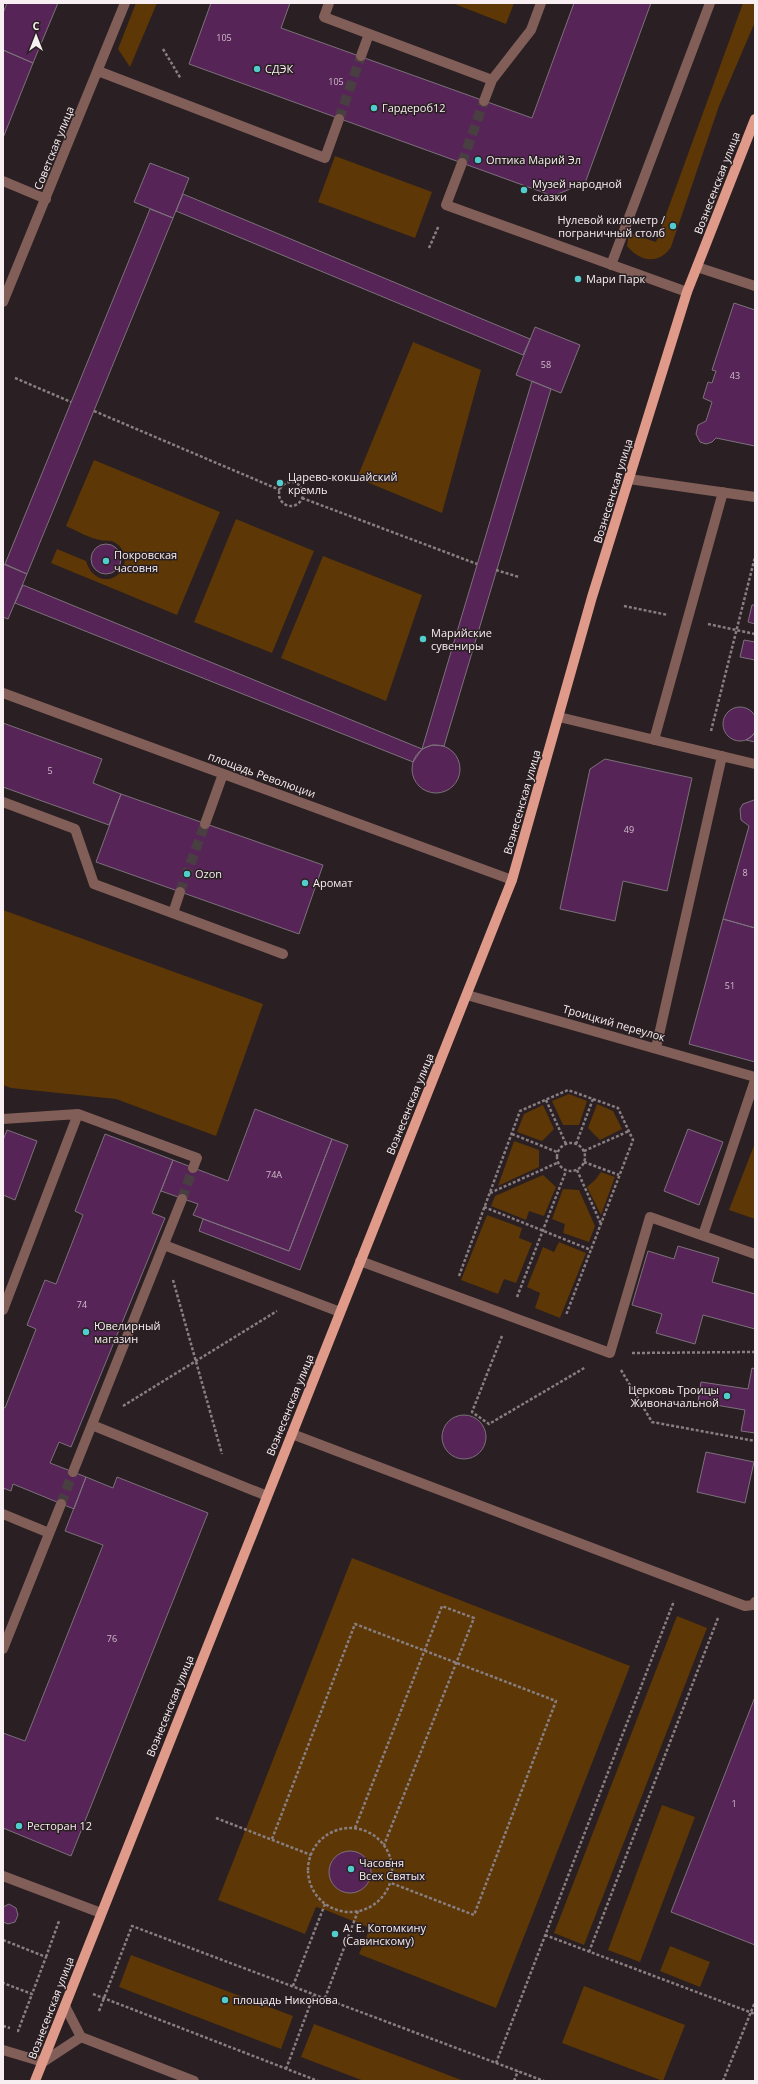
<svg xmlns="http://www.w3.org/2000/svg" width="758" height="2084" font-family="'Open Sans',sans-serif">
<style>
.green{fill:#5d3705}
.building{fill:#572457;stroke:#7b717a}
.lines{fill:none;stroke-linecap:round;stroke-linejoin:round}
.minor-tunnel{stroke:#493e41;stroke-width:10;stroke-dasharray:10 5;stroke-linecap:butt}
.path{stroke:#897f82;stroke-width:2.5;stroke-dasharray:3 2;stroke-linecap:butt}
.minor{stroke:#815e57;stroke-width:10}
.major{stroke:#e09a8a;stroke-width:10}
.poi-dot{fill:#52cdcd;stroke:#2a1f22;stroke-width:1.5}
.labels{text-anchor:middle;stroke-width:3;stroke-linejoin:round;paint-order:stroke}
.number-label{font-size:9px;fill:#cfbcca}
.poi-label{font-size:11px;fill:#f7eff1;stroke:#2a1f22;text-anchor:start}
.street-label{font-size:11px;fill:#f7eff1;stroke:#2a1f22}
</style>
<rect width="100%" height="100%" fill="#2a1f22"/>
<!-- green -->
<path class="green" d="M 136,3 L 157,3 L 130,67 L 118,49 Z
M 452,3 L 514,3 L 506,24 Z
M 743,3 L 755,3 L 755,22 L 719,106 L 671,247 C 659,265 640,262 627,246 L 629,233 L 656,242 Z
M 335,156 L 432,192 L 415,238 L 318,202 Z
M 413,342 L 481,370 L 442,513 L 357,478 Z
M 94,460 L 220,512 L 177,615 L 51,563 L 57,549 L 86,561 C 89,571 96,580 108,579 C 125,577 131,554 117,544 C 111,539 107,542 100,540 C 89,538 77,531 66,526 Z
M 236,519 L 314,551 L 272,653 L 194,622 Z
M 323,556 L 422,595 L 386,701 L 281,658 Z
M 3,910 L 263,1004 L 216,1136 L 116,1099 L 11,1088 L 3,1085 Z
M 569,1094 L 587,1101 L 579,1125 L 563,1125 L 552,1101 Z
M 597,1104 L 613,1111 L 622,1129 L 600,1140 L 588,1128 Z
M 543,1105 L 554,1129 L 542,1141 L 517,1132 L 524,1114 Z
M 514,1141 L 539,1150 L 539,1167 L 498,1186 Z
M 755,1143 L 755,1219 L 729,1210 Z
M 601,1172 L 615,1177 L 601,1215 L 587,1187 L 595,1180 Z
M 543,1175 L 556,1187 L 544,1216 L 529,1211 L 526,1220 L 491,1206 L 495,1196 Z
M 563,1189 L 579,1190 L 595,1226 L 589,1242 L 563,1233 L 565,1224 L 552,1219 Z
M 487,1215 L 522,1228 L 519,1238 L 532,1243 L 516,1283 L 504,1279 L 498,1294 L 461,1280 Z
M 559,1242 L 586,1253 L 560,1318 L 535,1308 L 540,1293 L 527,1287 L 543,1247 L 554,1252 Z
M 352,1558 L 630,1666 L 496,2008 L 359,1954 L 370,1928 L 323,1909 L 316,1907 L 305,1934 L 218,1900 Z
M 677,1616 L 707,1628 L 584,1945 L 554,1933 Z
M 662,1805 L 695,1817 L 640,1962 L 608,1950 Z
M 670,1946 L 710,1962 L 700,1987 L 660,1971 Z
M 131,1955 L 293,2016 L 281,2049 L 119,1987 Z
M 584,1986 L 685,2025 L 663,2081 L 562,2043 Z
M 314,2024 L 464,2081 L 364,2081 L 301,2057 Z"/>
<!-- building -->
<path class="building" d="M 7,3 L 58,3 L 33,63 L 3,50 L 3,13 Z
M 211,3 L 290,3 L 281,28 L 532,118 L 574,3 L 651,3 L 585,183 L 553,196 L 189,64 Z
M 3,50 L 33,63 L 3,138 Z
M 150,163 L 189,178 L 173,218 L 134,202 Z
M 183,194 L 530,339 L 523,355 L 176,211 Z
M 150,209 L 173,218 L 27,574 L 5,564 Z
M 734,303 L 755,310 L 755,446 L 716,438 L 712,442 L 706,444 L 700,442 L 696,434 L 698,425 L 706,421 L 712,402 L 703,398 L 708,382 L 712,383 L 716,371 L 712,370 Z
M 535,327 L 580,345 L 561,393 L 516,375 Z
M 532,381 L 551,389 L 444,746 L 432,745 L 422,749 Z
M91 559a15 15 0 1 1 30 0a15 15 0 1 1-30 0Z
M 3,564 L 27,574 L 8,619 L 3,617 Z
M 23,585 L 422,749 L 413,762 L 15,603 Z
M 752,605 L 755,605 L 755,624 L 748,622 Z
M 744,640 L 755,642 L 755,660 L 740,657 Z
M723 724a17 17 0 1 1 34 0a17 17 0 1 1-34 0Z
M 3,723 L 102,759 L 93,783 L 121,794 L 109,825 L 3,787 Z
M 755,732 L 755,742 L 746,740 L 752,736 Z
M412 769a24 24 0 1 1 48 0a24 24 0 1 1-48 0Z
M 605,759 L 692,778 L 667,891 L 623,881 L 615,921 L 560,909 L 590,769 Z
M 121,794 L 323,865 L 299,934 L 96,862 Z
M 754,800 L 755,801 L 755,928 L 723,919 L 749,826 L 741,820 L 740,809 L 743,804 Z
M 723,919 L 755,928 L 755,1062 L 689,1044 Z
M 255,1109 L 332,1139 L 289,1251 L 193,1215 L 198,1204 L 161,1191 L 173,1160 L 228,1181 Z
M 688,1129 L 723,1142 L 699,1205 L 664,1191 Z
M 7,1130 L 37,1141 L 15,1200 L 3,1195 L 3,1140 Z
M 105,1134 L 173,1160 L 152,1213 L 165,1218 L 71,1447 L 59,1442 L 50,1463 L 86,1477 L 74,1509 L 13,1484 L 11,1491 L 3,1488 L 3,1407 L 5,1408 L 36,1329 L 27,1325 L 45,1280 L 56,1284 L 83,1215 L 75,1211 Z
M 332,1139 L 348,1145 L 300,1270 L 199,1231 L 203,1219 L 289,1251 Z
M 678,1246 L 719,1258 L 712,1282 L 755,1294 L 755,1329 L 703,1315 L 695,1344 L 656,1333 L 662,1314 L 632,1305 L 648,1251 L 674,1259 Z
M 752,1368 L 755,1369 L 755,1433 L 741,1431 L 745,1410 L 698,1402 L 701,1382 L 748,1389 Z
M442 1437a22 22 0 1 1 44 0a22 22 0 1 1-44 0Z
M 706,1452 L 754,1462 L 745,1503 L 697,1492 Z
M 86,1477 L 113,1488 L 117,1477 L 208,1513 L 71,1856 L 3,1828 L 3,1733 L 25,1741 L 103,1545 L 65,1531 Z
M 755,1697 L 755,1945 L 671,1912 Z
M329 1872a21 21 0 1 1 42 0a21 21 0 1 1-42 0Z
M 9,1904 L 16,1908 L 18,1915 L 15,1922 L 8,1924 L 3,1922 L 3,1907 Z"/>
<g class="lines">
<!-- minor-tunnel -->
<path class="minor-tunnel" d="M 339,119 L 361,56
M 462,163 L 484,101
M 180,892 L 205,824
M 182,1199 L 193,1168
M 61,1504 L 73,1472"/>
<!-- path -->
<path class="path" d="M 163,49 L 181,79
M 429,248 L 439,225
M 15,378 L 71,402
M 94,411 L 280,490
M279 494a12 12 0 1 1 24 0a12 12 0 1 1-24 0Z
M 302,498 L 477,564
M 496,570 L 519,577
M 624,606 L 668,615
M 708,624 L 755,634
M 711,731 L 755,557
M 546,1100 L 566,1144
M 512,1134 L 557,1152
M557 1157a14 14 0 1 1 28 0a14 14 0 1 1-28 0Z
M 576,1144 L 593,1099
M 584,1151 L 629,1131
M 584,1162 L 619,1175
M 577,1170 L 601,1224
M 490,1193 L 557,1163
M 484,1207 L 591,1250
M 459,1276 L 520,1111 L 568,1090 L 618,1108 L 633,1140 L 566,1315
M 173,1280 L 222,1454
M 517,1297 L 566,1171
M 502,1336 L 472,1412 L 489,1424 L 586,1367
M 632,1353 L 755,1352
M 621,1370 L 652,1422 L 755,1441
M 123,1406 L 277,1311
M 216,1818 L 311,1855
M308 1870a42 42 0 1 1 84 0a42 42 0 1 1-84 0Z
M 355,1828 L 442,1606 L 474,1618 L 384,1845
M 272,1839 L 355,1624 L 556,1701 L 474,1915 L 391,1883
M 545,1935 L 755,2014
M 3,1940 L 46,1957 L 32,1994 L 3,1983
M 589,1952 L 718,1618
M 46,1957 L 59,1921
M 293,1986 L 325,1904
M 93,1994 L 318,2081
M 325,1998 L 358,1911
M 99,2011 L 132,1926 L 544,2081
M 3,2026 L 10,2028
M 17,2031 L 18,2031 L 32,1994
M 496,2063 L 674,1601
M 286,2069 L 314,1994
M 514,2081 L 518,2071
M 723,2081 L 755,2002"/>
<!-- minor -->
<path class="minor" d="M 329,3 L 324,17 L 492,80 L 531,30 L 541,3
M 361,56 L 369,34
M 98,71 L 325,158 L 339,119
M 484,101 L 492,80
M 462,163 L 446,205 L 687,292
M 3,181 L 46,199
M 611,265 L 710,3
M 697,267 L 755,286
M 3,302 L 125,3
M 629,479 L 755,497
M 3,693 L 512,880
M 559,717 L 755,764
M 654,740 L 723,492
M 3,802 L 75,829 L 94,884 L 283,954
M 205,824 L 223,774
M 173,913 L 180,892
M 467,995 L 755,1077
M 656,1048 L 722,756
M 3,1119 L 78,1114
M 703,1235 L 755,1080
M 164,1245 L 340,1312
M 360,1261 L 610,1353 L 650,1217 L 755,1254
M 3,1310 L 78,1114 L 197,1158 L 193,1168
M 92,1425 L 267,1496
M 292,1434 L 745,1606 L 753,1605 L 755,1602
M 73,1472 L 182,1199
M 3,1514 L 49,1533
M 3,1649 L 61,1504
M 3,1876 L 101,1913
M 65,2006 L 81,2037
M 3,2050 L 43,2062 L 81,2037 L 194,2081"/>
<!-- major -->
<path class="major" d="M 35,2081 L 512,880 L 592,597 L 687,292 L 755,119"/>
</g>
<!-- markers -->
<g class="poi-dot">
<circle cx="257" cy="69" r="4"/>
<circle cx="374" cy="108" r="4"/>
<circle cx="478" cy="160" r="4"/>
<circle cx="524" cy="190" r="4"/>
<circle cx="673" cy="226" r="4"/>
<circle cx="578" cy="279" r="4"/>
<circle cx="280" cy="483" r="4"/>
<circle cx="106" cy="561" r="4"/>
<circle cx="423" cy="639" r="4"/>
<circle cx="187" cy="874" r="4"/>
<circle cx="305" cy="883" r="4"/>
<circle cx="86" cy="1332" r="4"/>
<circle cx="727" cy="1396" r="4"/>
<circle cx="19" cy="1826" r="4"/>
<circle cx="351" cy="1869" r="4"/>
<circle cx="335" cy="1934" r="4"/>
<circle cx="225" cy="2000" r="4"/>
</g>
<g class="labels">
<!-- number labels -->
<g class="number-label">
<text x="224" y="41">105</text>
<text x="336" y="85">105</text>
<text x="546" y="368">58</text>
<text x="735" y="379">43</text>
<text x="50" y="774">5</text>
<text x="629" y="833">49</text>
<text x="745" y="876">8</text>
<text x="730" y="989">51</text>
<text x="274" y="1178">74А</text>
<text x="82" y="1308">74</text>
<text x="112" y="1642">76</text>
<text x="734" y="1807">1</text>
</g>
<!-- poi labels -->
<g class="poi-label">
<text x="265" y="73">СДЭК</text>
<text x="382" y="112">Гардероб12</text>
<text x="486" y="164">Оптика Марий Эл</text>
<text x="532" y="188">Музей народной<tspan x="532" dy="13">сказки</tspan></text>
<text x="665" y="224" text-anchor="end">Нулевой километр /<tspan x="665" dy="13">пограничный столб</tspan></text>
<text x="586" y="283">Мари Парк</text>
<text x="288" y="481">Царево-кокшайский<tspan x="288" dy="13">кремль</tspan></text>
<text x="114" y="559">Покровская<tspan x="114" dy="13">часовня</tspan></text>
<text x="431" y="637">Марийские<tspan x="431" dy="13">сувениры</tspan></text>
<text x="195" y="878">Ozon</text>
<text x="313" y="887">Аромат</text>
<text x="94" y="1330">Ювелирный<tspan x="94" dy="13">магазин</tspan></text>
<text x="719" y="1394" text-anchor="end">Церковь Троицы<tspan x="719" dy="13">Живоначальной</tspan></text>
<text x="27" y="1830">Ресторан 12</text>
<text x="359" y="1867">Часовня<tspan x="359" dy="13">Всех Святых</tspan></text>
<text x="343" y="1932">А. Е. Котомкину<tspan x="343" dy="13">(Савинскому)</tspan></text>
<text x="233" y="2004">площадь Никонова</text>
</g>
<!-- street labels -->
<g class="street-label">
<text transform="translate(54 148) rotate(-68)" y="4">Советская улица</text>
<text transform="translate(717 183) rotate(-69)" y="4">Вознесенская улица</text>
<text transform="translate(613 491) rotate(-73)" y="4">Вознесенская улица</text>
<text transform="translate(262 775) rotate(20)" y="4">площадь Революции</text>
<text transform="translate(522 802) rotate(-74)" y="4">Вознесенская улица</text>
<text transform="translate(614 1023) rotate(16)" y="4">Троицкий переулок</text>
<text transform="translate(410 1104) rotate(-68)" y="4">Вознесенская улица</text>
<text transform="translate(290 1405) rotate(-68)" y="4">Вознесенская улица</text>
<text transform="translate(170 1706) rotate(-68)" y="4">Вознесенская улица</text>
<text transform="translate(51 2008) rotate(-69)" y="4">Вознесенская улица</text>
</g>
</g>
<!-- border -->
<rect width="758" height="2084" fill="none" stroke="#f7eff1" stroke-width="8"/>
<!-- north arrow -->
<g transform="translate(36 36)" stroke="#2a1f22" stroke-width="3" paint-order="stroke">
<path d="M0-3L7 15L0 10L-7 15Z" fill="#f7eff1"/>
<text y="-6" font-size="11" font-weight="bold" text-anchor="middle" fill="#f7eff1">С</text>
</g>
</svg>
